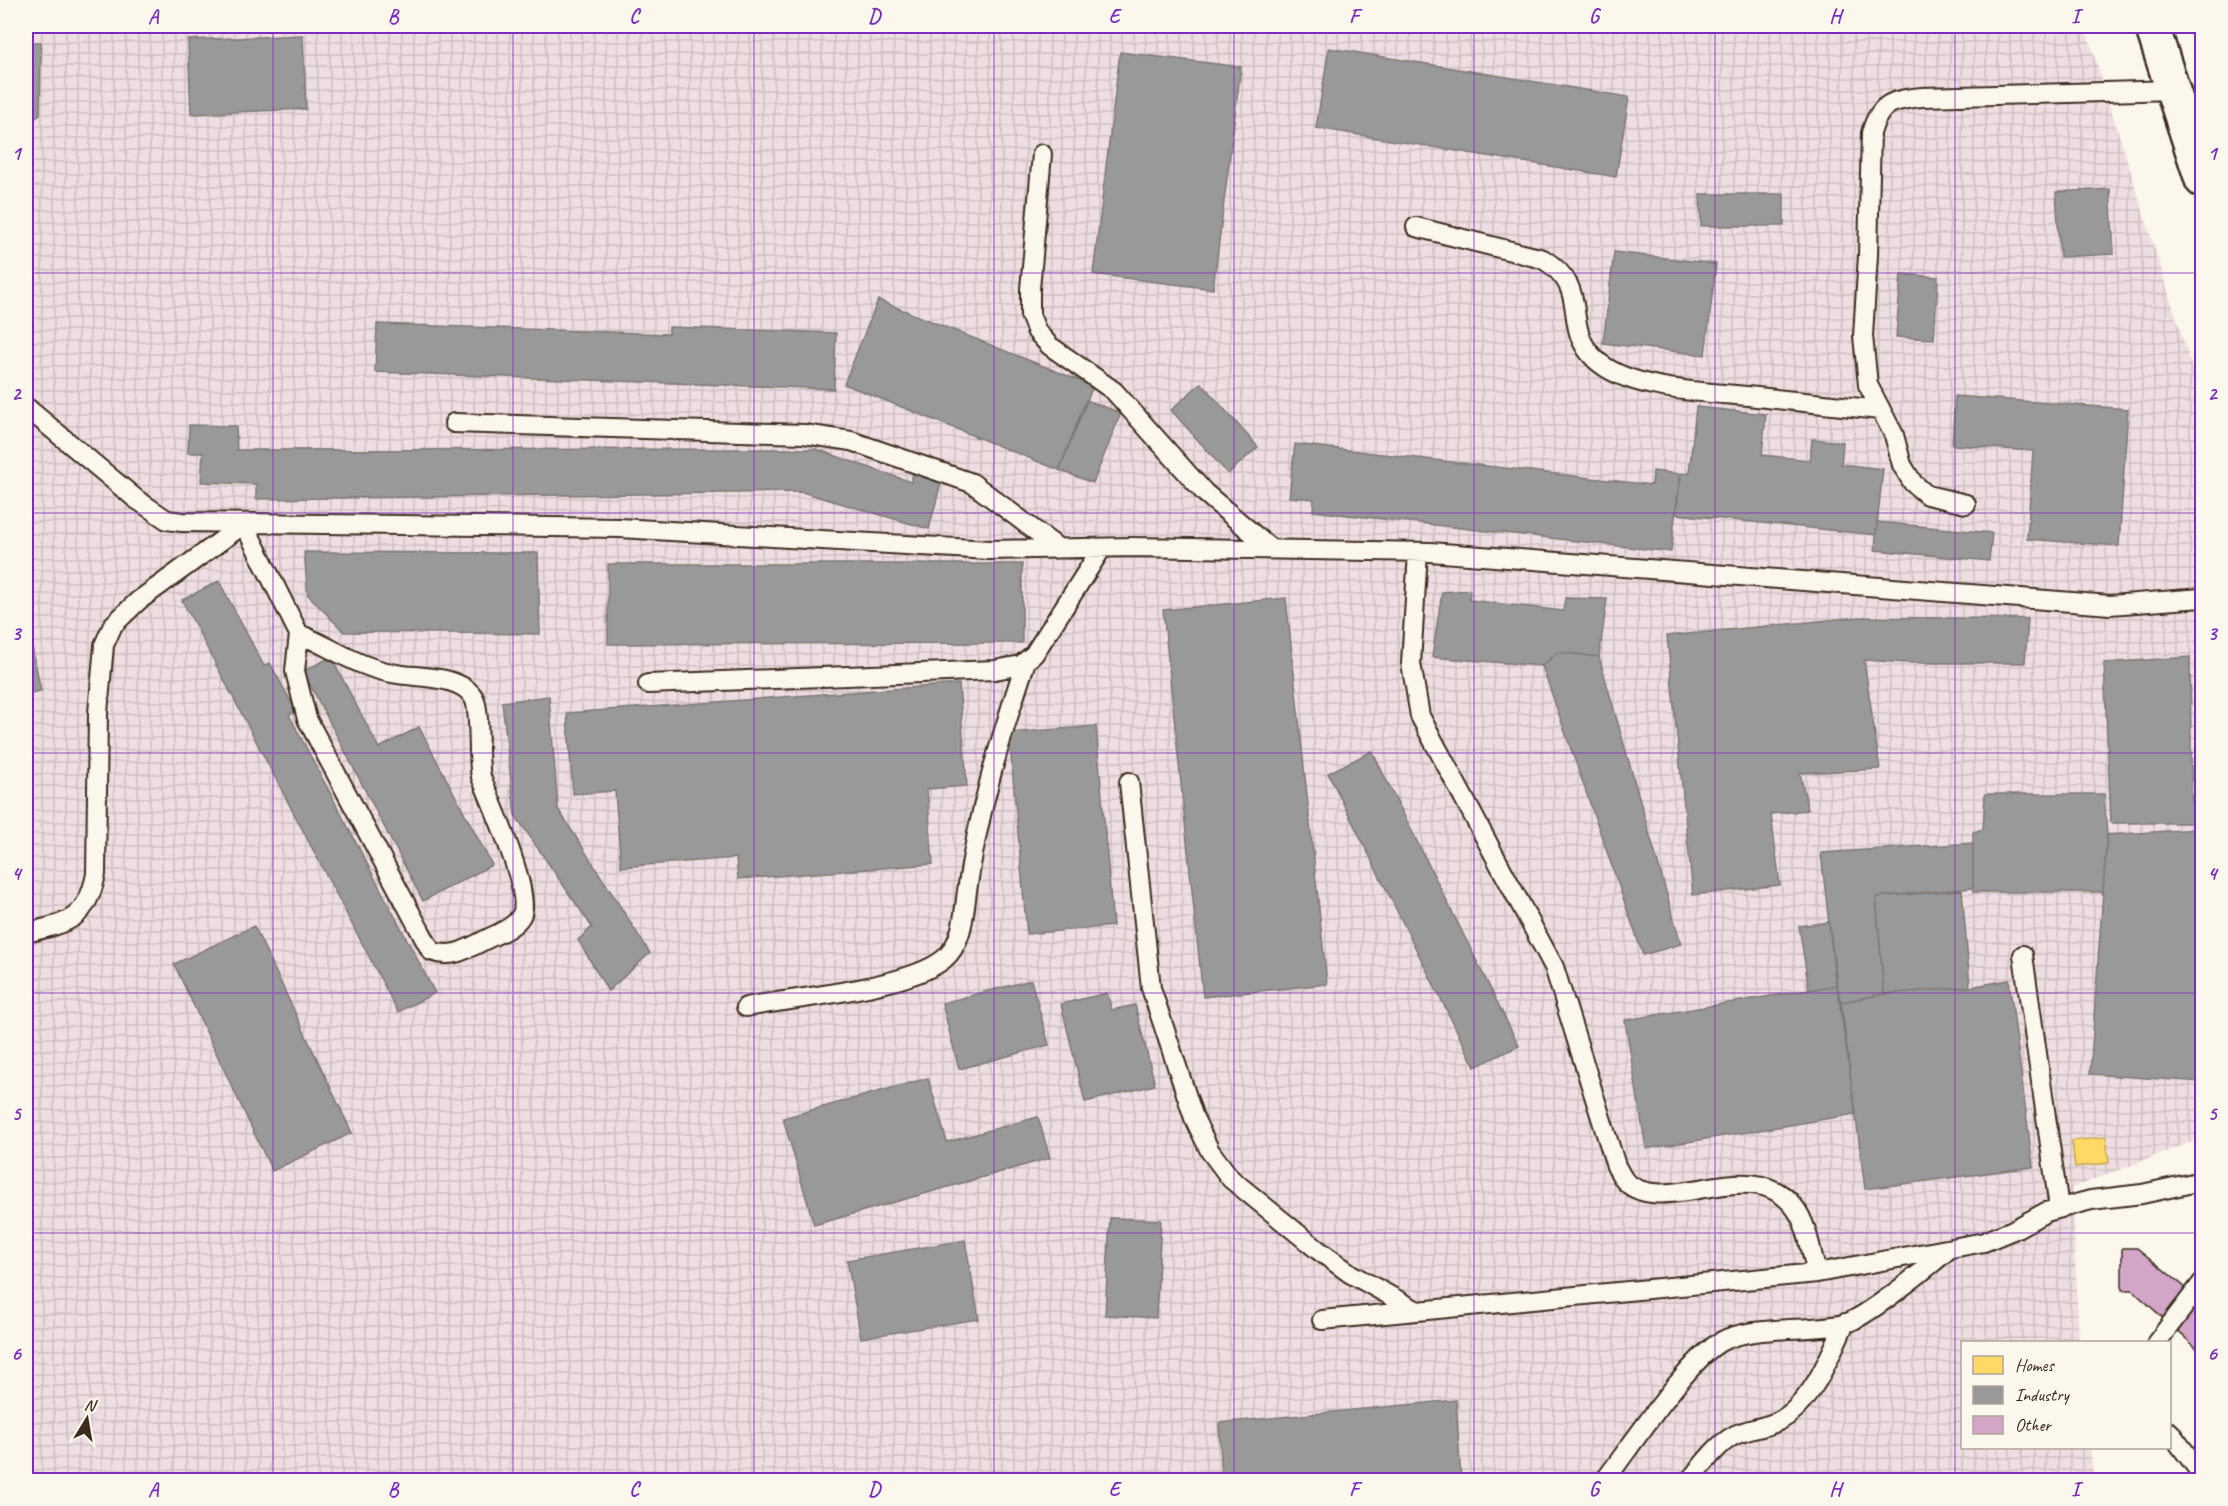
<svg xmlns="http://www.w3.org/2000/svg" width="2228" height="1506" font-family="Caveat,sans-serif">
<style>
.industrial{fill:url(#industrial-grid)}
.homes{fill:#ffd966;stroke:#c4a450;stroke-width:1.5}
.industry{fill:#999;stroke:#7d7874;stroke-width:1.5}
.building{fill:#d3a5c6;stroke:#3b2a1e;stroke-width:1.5}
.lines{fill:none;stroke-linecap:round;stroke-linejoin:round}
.service-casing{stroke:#3b2a1e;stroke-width:22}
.secondary-casing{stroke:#3b2a1e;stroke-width:38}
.service{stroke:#fbf7ec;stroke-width:18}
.secondary{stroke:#fbf7ec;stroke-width:33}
.grid{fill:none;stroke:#7b2cbf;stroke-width:1.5;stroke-opacity:0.55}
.neatline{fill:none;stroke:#7b2cbf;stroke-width:2}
.grid-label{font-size:20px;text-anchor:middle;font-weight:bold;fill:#7b2cbf}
</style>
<defs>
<pattern id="industrial-grid" width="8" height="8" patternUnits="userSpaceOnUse" patternTransform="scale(1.5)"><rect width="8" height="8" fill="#efdee1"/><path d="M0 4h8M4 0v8" fill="none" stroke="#cebfc1"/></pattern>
</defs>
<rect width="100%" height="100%" fill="#fbf7ec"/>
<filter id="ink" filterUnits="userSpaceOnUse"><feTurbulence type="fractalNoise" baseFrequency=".0167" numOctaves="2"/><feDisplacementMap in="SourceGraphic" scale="12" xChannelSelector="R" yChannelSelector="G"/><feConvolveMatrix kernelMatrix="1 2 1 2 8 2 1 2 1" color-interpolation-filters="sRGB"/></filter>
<g filter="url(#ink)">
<!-- industrial -->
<path class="industrial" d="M 26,26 L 2085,26 L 2202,400 L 2202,1138 L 2072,1188 L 2079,1342 L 1962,1342 L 1962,1448 L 2090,1448 L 2094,1480 L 26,1480 Z"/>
<!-- homes -->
<path class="homes" d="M 2106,1137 L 2109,1163 L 2075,1167 L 2072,1141 Z"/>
<!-- industry -->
<path class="industry" d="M 303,35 L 306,109 L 191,114 L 188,40 Z
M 26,42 L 41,42 L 40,114 L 26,128 Z
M 1329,48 L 1629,97 L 1616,177 L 1316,128 Z
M 1120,52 L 1241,67 L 1213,289 L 1093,274 Z
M 2110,189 L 2114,254 L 2060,257 L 2056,192 Z
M 1700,194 L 1784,194 L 1784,226 L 1701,226 Z
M 1614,252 L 1716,264 L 1705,355 L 1603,343 Z
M 1901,274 L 1938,277 L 1934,339 L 1896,337 Z
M 878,300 L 1093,386 L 1059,470 L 844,384 Z
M 377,324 L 669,334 L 669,327 L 836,333 L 834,389 L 375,372 Z
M 1201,383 L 1258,447 L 1228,474 L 1171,410 Z
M 1955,396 L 2128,409 L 2119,546 L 2027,539 L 2033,451 L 1952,445 Z
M 1086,400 L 1121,413 L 1093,483 L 1059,470 Z
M 1696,407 L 1766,414 L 1762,455 L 1810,460 L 1812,439 L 1843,442 L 1841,464 L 1883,469 L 1876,535 L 1676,514 L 1681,473 L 1689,474 Z
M 189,425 L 236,426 L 237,450 L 816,449 L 911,482 L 913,473 L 941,483 L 929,529 L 802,492 L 256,499 L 256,484 L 201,482 L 203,453 L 188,453 Z
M 1295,444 L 1652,485 L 1653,471 L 1680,474 L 1671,552 L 1313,511 L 1314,499 L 1289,497 Z
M 1877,522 L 1992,533 L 1989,561 L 1875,550 Z
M 304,552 L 538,553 L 540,634 L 344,632 L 308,595 Z
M 608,564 L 1022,564 L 1022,643 L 608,644 Z
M 219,581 L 264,666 L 270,663 L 296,711 L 289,715 L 435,993 L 398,1012 L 182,600 Z
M 1470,590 L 1469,600 L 1563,611 L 1565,598 L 1607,599 L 1599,657 L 1558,652 L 1542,666 L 1432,657 L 1442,592 Z
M 1286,598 L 1327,984 L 1203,997 L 1163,610 Z
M 1859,617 L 2028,619 L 2025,663 L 1908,663 L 1864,660 L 1880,769 L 1800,773 L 1808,810 L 1771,814 L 1780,885 L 1693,895 L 1667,636 Z
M 26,618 L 41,691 L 26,694 Z
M 1558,652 L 1599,657 L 1681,944 L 1643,955 L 1542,666 Z
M 331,657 L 379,748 L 419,727 L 492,865 L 423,901 L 303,671 Z
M 2190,657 L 2192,823 L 2111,823 L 2104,663 Z
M 959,684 L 967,786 L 927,789 L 933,864 L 738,879 L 736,858 L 621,867 L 615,791 L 573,794 L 567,713 Z
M 549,696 L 558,809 L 650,953 L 608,991 L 578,940 L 592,927 L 515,815 L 502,702 Z
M 1096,726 L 1113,926 L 1027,934 L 1009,733 Z
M 1372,751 L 1519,1046 L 1475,1067 L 1328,773 Z
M 1985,794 L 2104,794 L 2107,835 L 2103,892 L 1973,892 L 1973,832 L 1983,829 Z
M 2197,829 L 2197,844 L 2202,844 L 2202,1082 L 2090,1074 L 2107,835 Z
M 1973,843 L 1973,888 L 1876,897 L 1884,994 L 1841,1002 L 1835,978 L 1821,853 Z
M 1962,890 L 1970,987 L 1884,994 L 1876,897 Z
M 1829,922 L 1837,985 L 1809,990 L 1799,926 Z
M 254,926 L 352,1133 L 272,1171 L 174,964 Z
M 1031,980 L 1049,1045 L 959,1069 L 942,1003 Z
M 2009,980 L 2033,1167 L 1865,1189 L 1841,1002 L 1884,994 L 1970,987 Z
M 1837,985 L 1856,1114 L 1646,1149 L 1625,1020 Z
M 1107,993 L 1112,1010 L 1135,1005 L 1155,1085 L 1085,1102 L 1061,1004 Z
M 928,1078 L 947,1142 L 1038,1117 L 1050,1158 L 814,1225 L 783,1118 Z
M 1110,1218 L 1161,1220 L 1156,1318 L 1105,1315 Z
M 965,1240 L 979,1319 L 861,1338 L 847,1260 Z
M 1456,1400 L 1461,1480 L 1222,1480 L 1219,1423 Z"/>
<!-- building -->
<path class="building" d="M 2122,1248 L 2137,1248 L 2202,1301 L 2202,1353 L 2132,1290 L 2122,1290 Z"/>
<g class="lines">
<!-- service casing -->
<g class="service-casing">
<path id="service" d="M 1042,154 L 1030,289 L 1030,315 L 1037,332 L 1050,346 L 1114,391 L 1205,493 L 1271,549
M 1416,227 L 1543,259 C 1593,290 1560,325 1595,359 C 1629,392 1712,392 1757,397 C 1798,401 1839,406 1880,410
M 26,407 L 136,499 L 167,520 L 182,522 L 620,528 L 989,550 L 1132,547 L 1430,552 L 2110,605 L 2202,598
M 454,423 L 804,434 L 851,441 L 972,483 L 1058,548
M 1966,504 L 1927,495 L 1913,483 L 1902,465 L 1894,435 L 1868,385 L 1863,336 L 1868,255 L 1871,133 C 1880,102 1893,100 1922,97 L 2174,90
M 1418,552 L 1411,663 L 1420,716 L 1554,967 L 1616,1166 C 1619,1171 1622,1178 1626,1182 C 1667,1219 1752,1150 1795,1208 C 1808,1225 1811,1253 1817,1273
M 648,684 L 995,670 L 1021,665 L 1034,654 L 1102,548
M 1129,782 L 1151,988 L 1194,1118 L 1210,1151 L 1231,1179 L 1318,1250 L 1351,1274 L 1414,1309
M 26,933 C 68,923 87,920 96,874 L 98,713 L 104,645 L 113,625 L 138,601 L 244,524 L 299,634 L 295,671 L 307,719 L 431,951 C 451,959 465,950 483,941 C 496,934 513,929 521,916 C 533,896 491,801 481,777 C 477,757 481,712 474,698 C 461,675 420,678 397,674 C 358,668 334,648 299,634
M 2023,955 L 2059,1208
M 746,1007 C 794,998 909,988 944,959 C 963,943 964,913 967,891 C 978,811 1001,737 1026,661
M 1322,1320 L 1817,1273 L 1984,1242 L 2013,1230 L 2046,1212 L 2091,1200 L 2142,1194 L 2202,1181
M 2157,1342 L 2202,1283
M 2170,1432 L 2202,1475
M 1605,1480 C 1629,1449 1691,1356 1722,1341 C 1754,1325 1810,1332 1844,1324 C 1866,1318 1928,1267 1948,1250
M 1690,1480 C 1703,1465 1717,1444 1735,1435 C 1752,1427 1771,1428 1787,1416 C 1816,1394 1830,1355 1845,1323"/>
</g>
<!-- secondary casing -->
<g class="secondary-casing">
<path id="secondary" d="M 2152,26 L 2202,180"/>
</g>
<!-- service -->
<use href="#service" class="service"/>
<!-- secondary -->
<use href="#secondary" class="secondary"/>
</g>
</g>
<!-- grid -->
<path class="grid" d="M 273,26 L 273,1480M 513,26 L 513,1480M 754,26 L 754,1480M 994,26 L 994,1480M 1234,26 L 1234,1480M 1474,26 L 1474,1480M 1715,26 L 1715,1480M 1955,26 L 1955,1480M 26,273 L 2202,273M 26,513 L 2202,513M 26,753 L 2202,753M 26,993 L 2202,993M 26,1233 L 2202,1233"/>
<!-- margin -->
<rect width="2228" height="1506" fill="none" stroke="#fbf7ec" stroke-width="66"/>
<!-- legend -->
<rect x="1961" y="1341" width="210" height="108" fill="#fbf7ec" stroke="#aea59a" stroke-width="1.5"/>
<rect x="1973" y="1356" width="30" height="18" fill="#ffd966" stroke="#aea59a" stroke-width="1.5"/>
<text x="2015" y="1371" font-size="18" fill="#3b2a1e">Homes</text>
<rect x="1973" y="1386" width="30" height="18" fill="#999999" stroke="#aea59a" stroke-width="1.5"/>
<text x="2015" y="1401" font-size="18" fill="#3b2a1e">Industry</text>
<rect x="1973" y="1416" width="30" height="18" fill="#d3a5c6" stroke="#aea59a" stroke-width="1.5"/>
<text x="2015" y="1431" font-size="18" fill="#3b2a1e">Other</text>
<!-- north arrow -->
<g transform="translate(87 1419) rotate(11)" stroke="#fbf7ec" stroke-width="4.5" paint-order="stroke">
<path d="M0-4.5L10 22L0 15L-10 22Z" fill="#3b2a1e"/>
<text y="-9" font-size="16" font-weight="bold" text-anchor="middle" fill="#3b2a1e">N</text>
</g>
<rect x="33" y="33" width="2162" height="1440" class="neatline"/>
<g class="grid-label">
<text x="153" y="23">A</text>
<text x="393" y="23">B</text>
<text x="634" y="23">C</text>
<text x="874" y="23">D</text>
<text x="1114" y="23">E</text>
<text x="1354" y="23">F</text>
<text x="1594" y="23">G</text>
<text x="1835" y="23">H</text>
<text x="2075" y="23">I</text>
<text x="16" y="160">1</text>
<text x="2212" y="160">1</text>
<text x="16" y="400">2</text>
<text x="2212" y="400">2</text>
<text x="16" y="640">3</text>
<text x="2212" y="640">3</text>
<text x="16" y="880">4</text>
<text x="2212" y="880">4</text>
<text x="16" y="1120">5</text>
<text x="2212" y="1120">5</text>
<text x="16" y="1360">6</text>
<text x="2212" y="1360">6</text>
<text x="153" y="1496">A</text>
<text x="393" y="1496">B</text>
<text x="634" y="1496">C</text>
<text x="874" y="1496">D</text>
<text x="1114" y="1496">E</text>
<text x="1354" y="1496">F</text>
<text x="1594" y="1496">G</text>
<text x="1835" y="1496">H</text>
<text x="2075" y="1496">I</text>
</g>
</svg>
